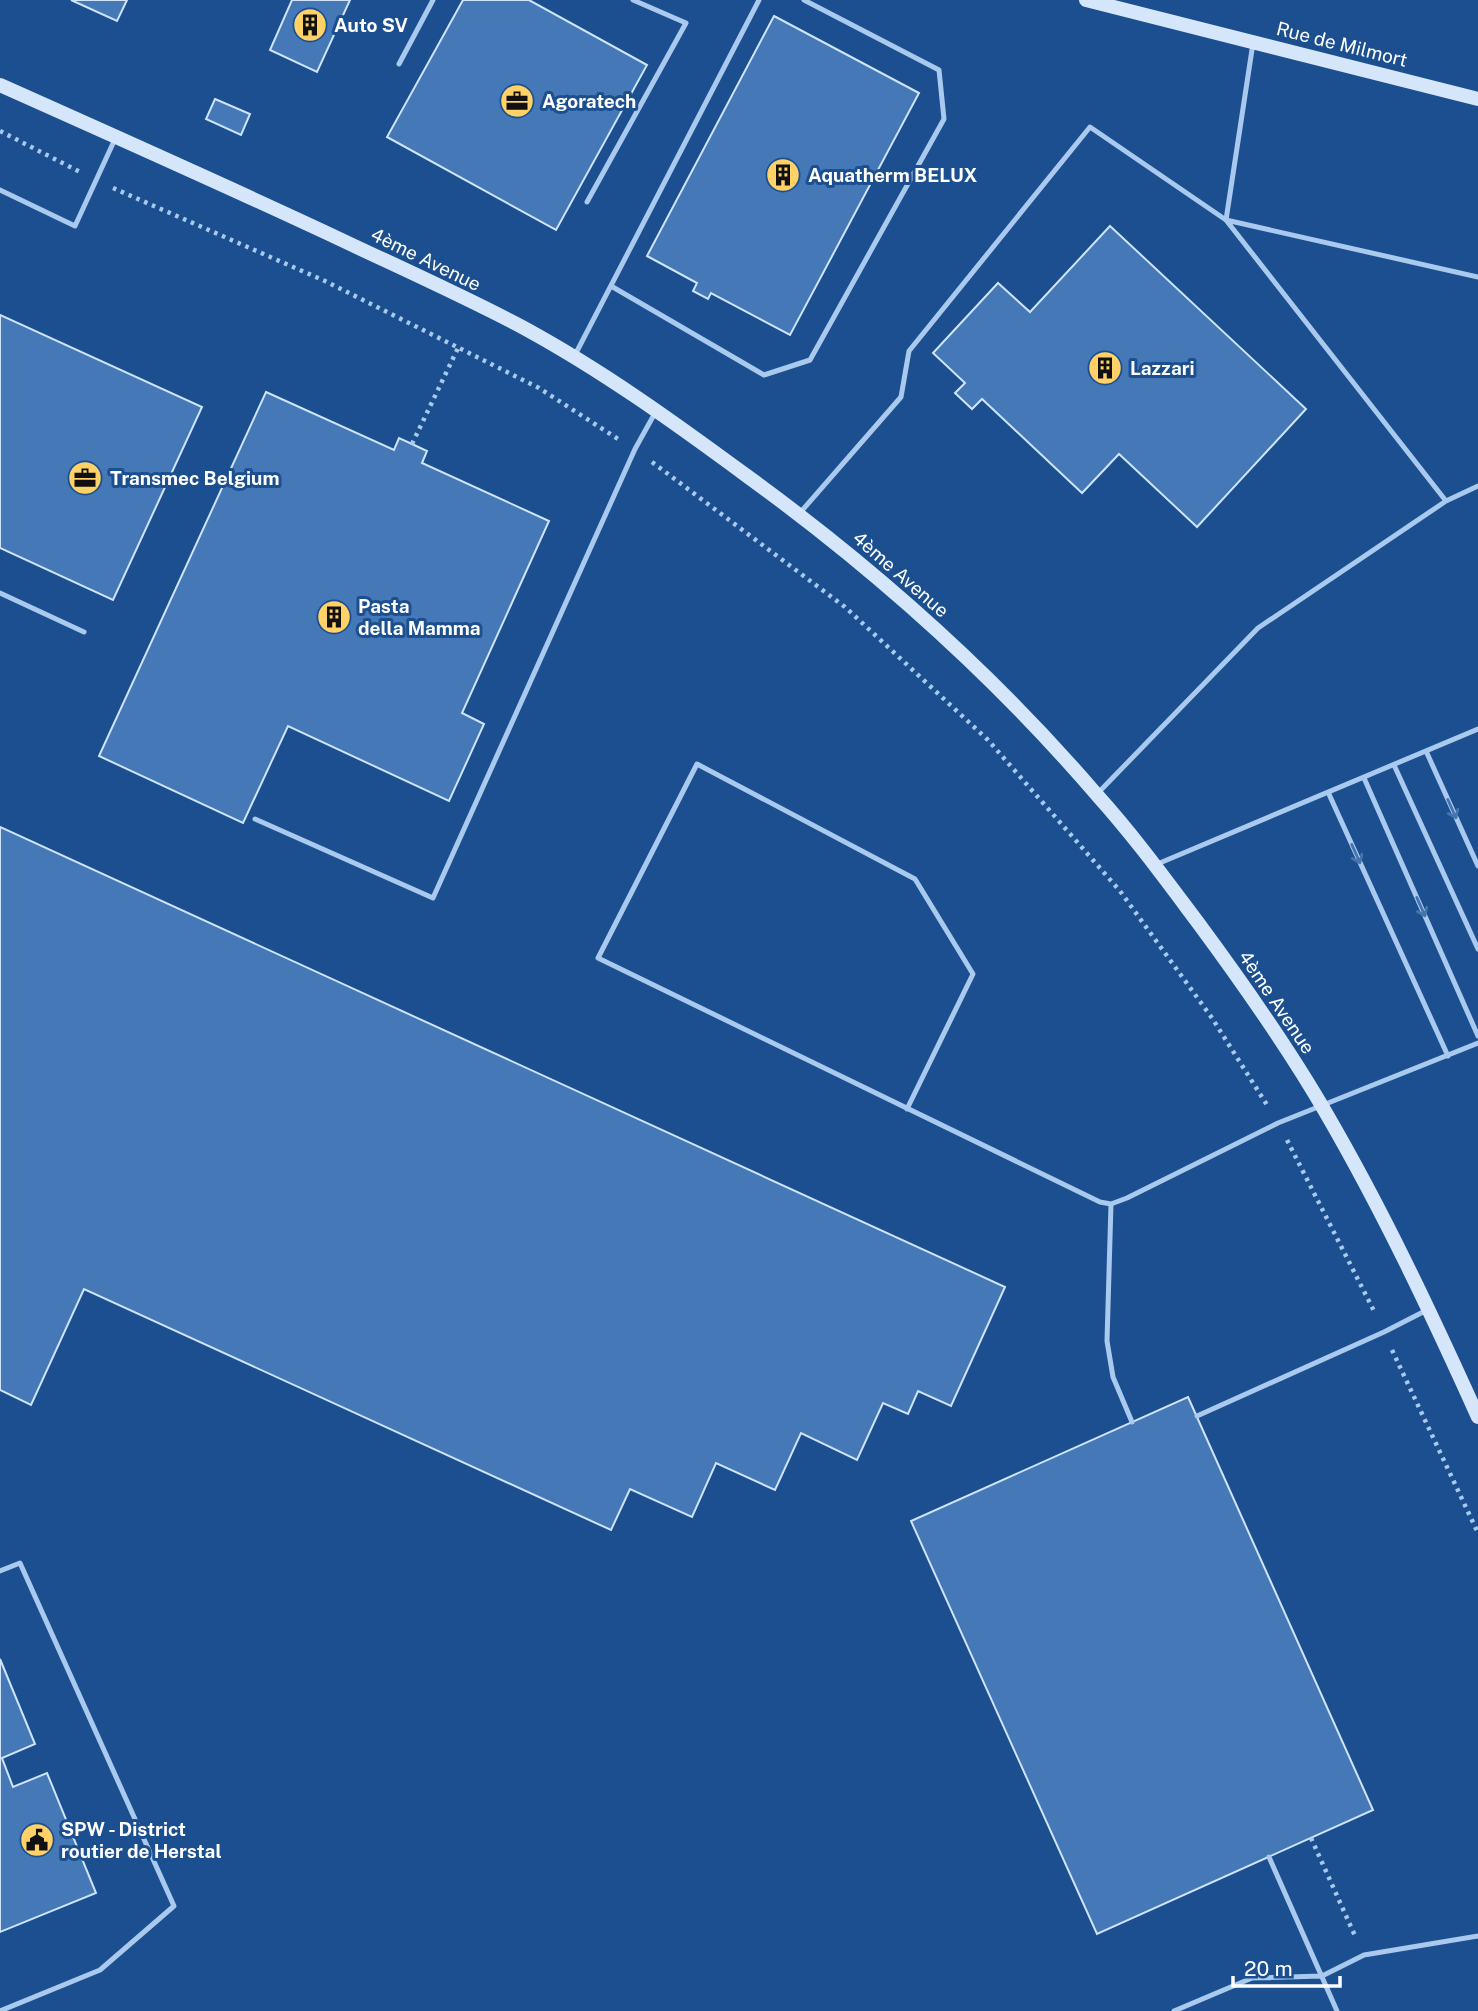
<svg xmlns="http://www.w3.org/2000/svg" width="1478" height="2011" font-family="'Public Sans',sans-serif">
<style>
.building{fill:#4478b7;stroke:#cfe3fa;stroke-width:2}
.lines{fill:none;stroke-linecap:round;stroke-linejoin:round}
.path{stroke:#a9c9ee;stroke-width:4.5;stroke-dasharray:3.5 5;stroke-linecap:butt}
.lane{stroke:#a9c9ee;stroke-width:5}
.secondary{stroke:#d6e6fa;stroke-width:14}
.oneway{stroke:#4674ac}
.labels{text-anchor:middle;stroke-width:6;stroke-linejoin:round;paint-order:stroke}
.poi-label{font-size:19px;font-weight:bold;fill:#fff;stroke:#1b4f8f;text-anchor:start}
.street-label{font-size:19px;fill:#fff;stroke:#1b4f8f}
</style>
<rect width="100%" height="100%" fill="#1b4f8f"/>
<!-- building -->
<path class="building" d="M 71,0 L 127,0 L 117,21 Z
M 292,0 L 350,0 L 317,72 L 270,50 Z
M 463,0 L 529,0 L 647,65 L 556,230 L 387,137 Z
M 774,16 L 919,93 L 790,335 L 711,293 L 708,299 L 693,291 L 697,283 L 647,256 Z
M 215,99 L 250,114 L 241,135 L 206,119 Z
M 1110,226 L 1306,409 L 1197,527 L 1119,454 L 1082,493 L 982,399 L 972,409 L 955,393 L 965,383 L 933,353 L 998,283 L 1030,312 Z
M 0,315 L 202,407 L 113,600 L 0,548 Z
M 266,392 L 394,450 L 399,438 L 412,444 L 427,451 L 422,463 L 549,521 L 462,713 L 484,724 L 449,801 L 288,726 L 243,823 L 99,756 Z
M 0,827 L 1005,1287 L 951,1406 L 918,1391 L 908,1414 L 883,1403 L 857,1460 L 801,1433 L 775,1490 L 716,1463 L 692,1517 L 630,1489 L 611,1530 L 84,1289 L 31,1405 L 0,1390 Z
M 1188,1397 L 1373,1810 L 1097,1934 L 911,1521 Z
M 0,1659 L 35,1744 L 2,1758 L 13,1787 L 47,1773 L 96,1893 L 0,1932 Z"/>
<g class="lines">
<!-- path -->
<path class="path" d="M 0,131 L 80,172
M 113,188 L 325,281 L 539,388 L 618,439
M 412,444 L 458,348
M 652,462 L 845,607 L 988,740 L 1120,891 L 1212,1018 L 1267,1105
M 1287,1140 L 1375,1313
M 1392,1350 L 1478,1533
M 1311,1838 L 1356,1938"/>
<!-- lane -->
<path class="lane" d="M 1253,43 L 1226,220 L 1478,277
M 399,64 L 433,0
M 0,190 L 75,226 L 115,139
M 587,202 L 686,23 L 633,0
M 611,286 L 764,375 L 810,360 L 944,119 L 939,70 L 804,0
M 575,355 L 759,0
M 1446,501 L 1478,486
M 799,514 L 901,397 L 909,351 L 1090,127 L 1226,220 L 1446,501 L 1258,628 L 1097,794
M 0,593 L 84,632
M 1426,751 L 1478,866
M 1394,765 L 1478,949
M 1364,778 L 1478,1036
M 1328,792 L 1448,1056
M 255,819 L 433,898 L 635,449 L 655,413
M 1155,865 L 1478,729
M 907,1109 L 973,974 L 915,879 L 697,764 L 598,958 L 1100,1202 L 1111,1204 L 1127,1198 L 1278,1123 L 1478,1043
M 1111,1204 L 1107,1341 L 1113,1377 L 1132,1422
M 1197,1416 L 1384,1332 L 1427,1310
M 0,1571 L 20,1563 L 174,1906 L 100,1970 L 0,2011
M 1269,1857 L 1337,2011
M 1174,2011 L 1252,1978 L 1322,1976 L 1364,1955 L 1478,1936"/>
<!-- secondary -->
<path class="secondary" d="M 1086,0 L 1478,99
M 0,85 C 110,134 220,183 329,234 C 394,265 460,294 524,328 C 603,371 675,423 747,476 C 875,569 994,675 1097,795 C 1134,836 1166,880 1199,924 C 1244,985 1288,1047 1326,1113 C 1383,1211 1431,1313 1478,1417"/>
</g>
<!-- one-way arrows -->
<defs><path id="oneway-shaft" d="M-6 0H5M1.5-3L5.5 0L1.5 3" fill="none" stroke-width="1.6" stroke-linecap="round" stroke-linejoin="round" transform="scale(1.75)"/></defs>
<g class="oneway">
<use href="#oneway-shaft" transform="translate(1452 809) rotate(66)"/>
<use href="#oneway-shaft" transform="translate(1356 854) rotate(66)"/>
<use href="#oneway-shaft" transform="translate(1421 907) rotate(66)"/>
</g>
<!-- icons -->
<defs>
<g id="building-disc" transform="scale(1.75)"><circle r="9.5" fill="#ffd166" stroke="#1b4f8f"/><path d="M-4-6H4V6H1V3H-1V6H-4ZM-2.5-4.3h1.7v1.8h-1.7ZM.8-4.3h1.7v1.8H.8ZM-2.5-1h1.7V.8h-1.7ZM.8-1h1.7V.8H.8Z" fill="#111"/></g>
<g id="office-disc" transform="scale(1.75)"><circle r="9.5" fill="#ffd166" stroke="#1b4f8f"/><path d="M-6-3h4V-5.5h4V-3h4V5H-6ZM-1-4.5V-3h2v-1.5ZM-6 0V1H6V0Z" fill="#111"/></g>
<g id="civic-disc" transform="scale(1.75)"><circle r="9.5" fill="#ffd166" stroke="#1b4f8f"/><path d="M-.6-6.5H3V-4.5H.6V-3L4-1V1h2V6H-6V1h2V-1L-.6-3ZM-1.2 2.5V6h2.4V2.5Z" fill="#111"/></g>
</defs>
<g fill-rule="evenodd">
<use href="#building-disc" x="310" y="25"/>
<use href="#office-disc" x="517" y="101"/>
<use href="#building-disc" x="783" y="175"/>
<use href="#building-disc" x="1105" y="368"/>
<use href="#office-disc" x="85" y="478"/>
<use href="#building-disc" x="334" y="617"/>
<use href="#civic-disc" x="37" y="1840"/>
</g>
<g class="labels">
<!-- poi labels -->
<g class="poi-label">
<text x="334" y="32">Auto SV</text>
<text x="542" y="108">Agoratech</text>
<text x="808" y="182">Aquatherm BELUX</text>
<text x="1130" y="375">Lazzari</text>
<text x="110" y="485">Transmec Belgium</text>
<text x="358" y="613">Pasta<tspan x="358" dy="22">della Mamma</tspan></text>
<text x="61" y="1836">SPW - District<tspan x="61" dy="22">routier de Herstal</tspan></text>
</g>
<!-- street labels -->
<g class="street-label">
<text transform="translate(1342 44) rotate(14)" y="7">Rue de Milmort</text>
<text transform="translate(426 259) rotate(26)" y="7">4ème Avenue</text>
<text transform="translate(901 574) rotate(41)" y="7">4ème Avenue</text>
<text transform="translate(1277 1002) rotate(56)" y="7">4ème Avenue</text>
</g>
</g>
<!-- scale -->
<path d="M1233 1976v10h107v-10" fill="none" stroke="#ffffff" stroke-width="3.5"/>
<text x="1244" y="1976" font-size="21" fill="#ffffff" stroke="#1b4f8f" stroke-width="5" paint-order="stroke">20 m</text>
</svg>
